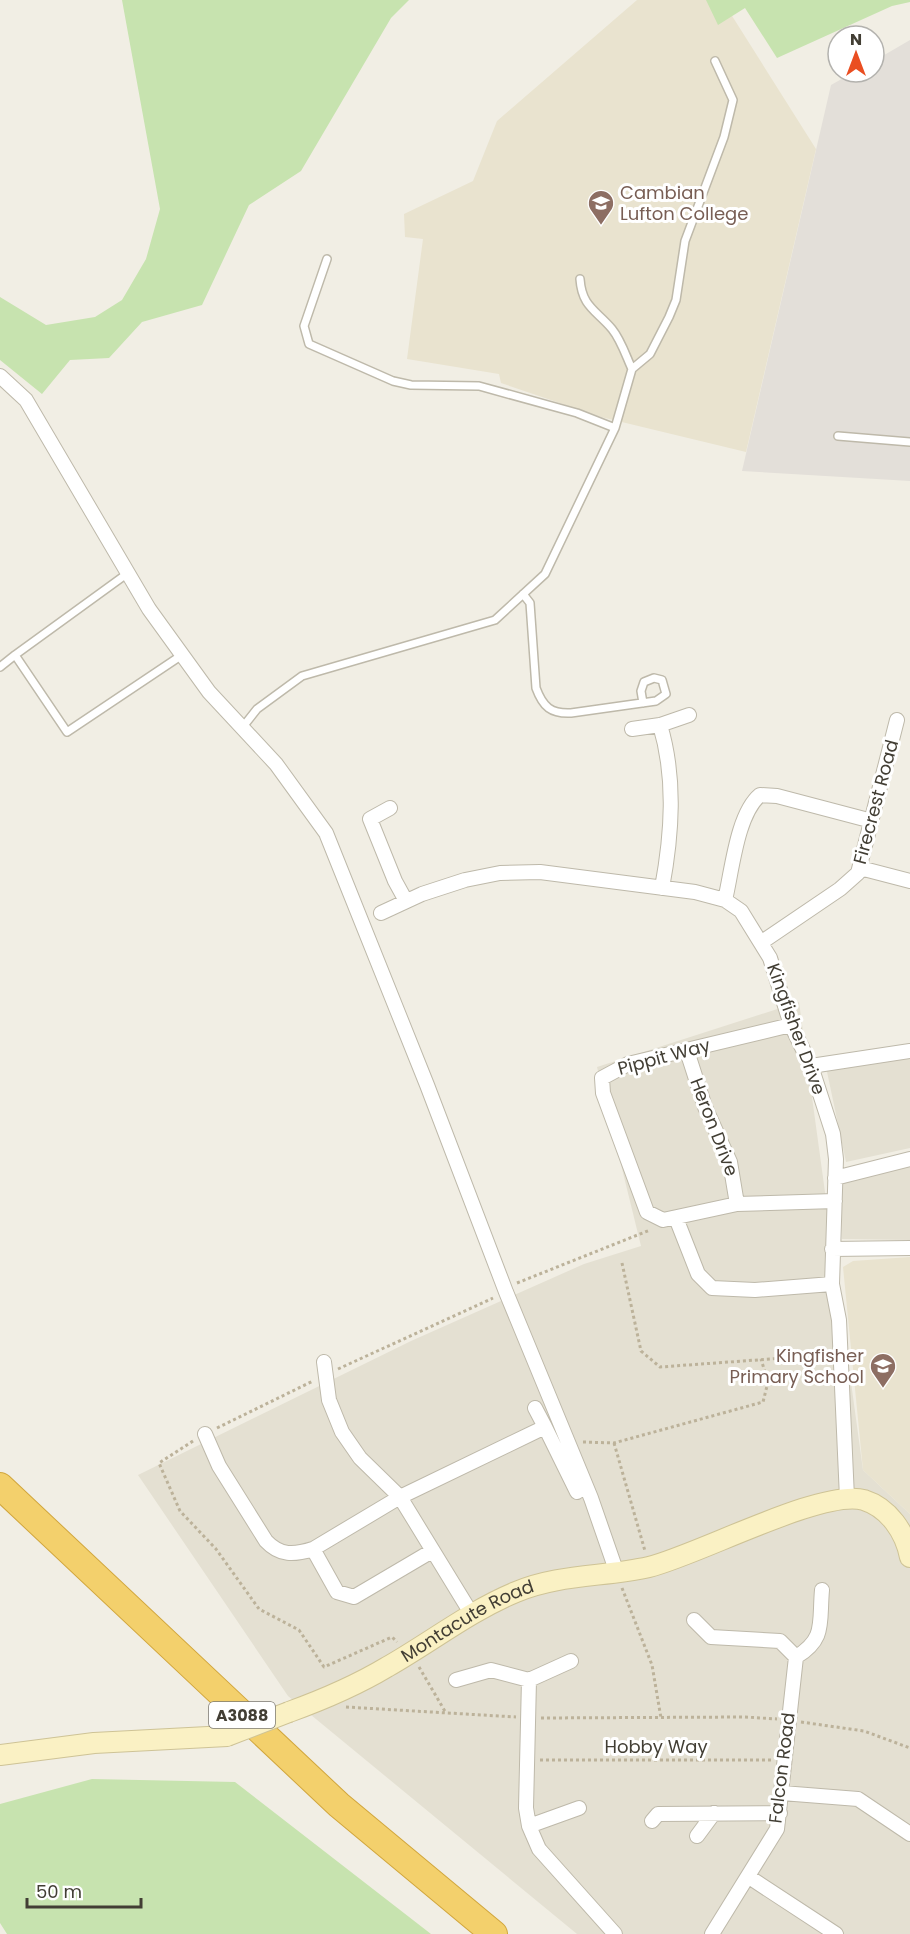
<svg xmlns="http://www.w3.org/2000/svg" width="910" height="1934" font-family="Poppins,sans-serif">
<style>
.residential{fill:#e4e0d2}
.industrial{fill:#e3dfd9}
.education{fill:#e9e3cf}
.green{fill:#c7e3af}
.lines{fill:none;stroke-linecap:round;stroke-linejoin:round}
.lane-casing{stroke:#beb9aa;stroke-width:10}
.street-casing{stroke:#beb9aa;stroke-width:16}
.secondary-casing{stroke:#cec396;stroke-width:22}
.highway-casing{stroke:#d1a63d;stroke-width:28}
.path{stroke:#bcb29a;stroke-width:3;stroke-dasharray:3 3;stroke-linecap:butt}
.lane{stroke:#fff;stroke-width:7}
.street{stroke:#fff;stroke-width:14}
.secondary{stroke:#faf1c4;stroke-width:20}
.highway{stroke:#f3d06c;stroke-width:26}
.secondary-bridge-casing{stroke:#cec396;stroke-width:22;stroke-linecap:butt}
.secondary-bridge{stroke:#faf1c4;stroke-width:20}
.labels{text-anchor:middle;stroke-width:6;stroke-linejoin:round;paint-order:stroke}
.shield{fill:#fff;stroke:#7b7871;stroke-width:1.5}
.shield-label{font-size:16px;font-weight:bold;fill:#423e34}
.education-label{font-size:18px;fill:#785e54;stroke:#fff;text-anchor:start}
.street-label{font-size:18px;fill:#423e34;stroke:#fff}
</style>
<rect width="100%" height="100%" fill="#f1eee4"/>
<!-- residential -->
<path class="residential" d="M 799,1002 L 863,1470 L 910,1514 L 910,1934 L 577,1934 L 288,1696 L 138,1475 L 411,1341 L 584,1264 L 641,1246 L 597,1067 Z
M 910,1057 L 910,1148 L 846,1162 L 826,1067 L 868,1065 Z
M 910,1166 L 910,1240 L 842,1239 L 842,1183 Z"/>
<!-- industrial -->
<path class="industrial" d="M 910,40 L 910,481 L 742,471 L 831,85 L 854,72 L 874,72 L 874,61 Z"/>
<!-- education -->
<path class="education" d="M 637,0 L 722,0 L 816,149 L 746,452 L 601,417 L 501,383 L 499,374 L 407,359 L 423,239 L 405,237 L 404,214 L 473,181 L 497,121 Z
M 910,1257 L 910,1514 L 863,1470 L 843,1267 L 853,1261 Z"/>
<!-- green -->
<path class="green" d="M 122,0 L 409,0 L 391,18 L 301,171 L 249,205 L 202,305 L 142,322 L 109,358 L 70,360 L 42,394 L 0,360 L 0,297 L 46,325 L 95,317 L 122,300 L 146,259 L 160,209 Z
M 706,0 L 910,0 L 910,2 L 892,6 L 777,58 L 745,8 L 718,25 Z
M 92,1779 L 235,1782 L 431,1934 L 7,1934 L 0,1923 L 0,1804 Z"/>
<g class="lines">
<!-- lane casing -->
<g class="lane-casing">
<path id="lane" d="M 327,259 L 304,326 L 309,344 L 393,381 L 411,385 L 479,386 L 577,413 L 615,428
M 632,369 L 650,354 L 669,317 L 676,300 L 685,241 L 724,137 L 733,100 L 715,61
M 838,436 L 910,442
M 128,573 L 15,655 L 67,732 L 182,655
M 523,594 L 530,603 L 536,688 C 543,707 551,714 571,713 L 656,701 L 666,694 L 662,680 L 654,678 L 644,682 L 641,691 L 643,703
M 0,667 L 15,655
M 242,728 L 257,709 L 302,676 L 495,620 L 545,574 L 615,428 L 632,369 C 626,356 621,340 612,329 C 596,310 582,307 580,279"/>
</g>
<!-- street casing -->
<g class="street-casing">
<path id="street" d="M 0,376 L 26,400 L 149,609 L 209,692 L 276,764 L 326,833 L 427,1085 L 506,1292 L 591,1498 L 617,1573
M 660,725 C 676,778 672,834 662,888
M 632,729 L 660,725 L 689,715
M 390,808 L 370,819 L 395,881 L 406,901
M 860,868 L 910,881
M 725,900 C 732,871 737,814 760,795 L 777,796 L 872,821
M 381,913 L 422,894 L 465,880 L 500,873 L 540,872 L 695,892 L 725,900 L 741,911 L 770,958 L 791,1025 L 811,1066 L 833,1134 L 836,1159 L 832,1284 L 839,1320 L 847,1498
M 762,942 L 840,889 L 858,873 L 897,720
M 791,1025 L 628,1064 L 602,1078 L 603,1093 L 647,1212 L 663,1220 L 737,1204 L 835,1201
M 687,1051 L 705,1107 L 730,1162 L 737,1204
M 811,1066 L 910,1051
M 835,1178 L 910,1159
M 676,1218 L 698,1274 L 712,1288 L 755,1290 L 832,1284
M 832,1249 L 910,1248
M 324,1362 L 329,1400 L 342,1432 L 360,1458 L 400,1497 L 471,1613
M 545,1427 L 577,1492
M 205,1434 L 219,1466 L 266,1541 C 280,1556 294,1555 313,1549 L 400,1497 L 545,1427 L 535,1408
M 313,1549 L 337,1592 L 354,1597 L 432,1551
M 694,1620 L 711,1637 L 780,1641 L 796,1657
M 456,1680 L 491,1670 L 529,1680 L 571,1661
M 529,1680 L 526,1808 L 529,1826 L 539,1849 L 615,1934
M 782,1793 L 858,1799 L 910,1834
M 652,1821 L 658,1814 L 780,1813
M 529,1826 L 579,1808
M 697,1836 L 714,1813
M 749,1877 L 836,1934
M 712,1934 L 777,1829 L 796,1657 C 826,1639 819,1623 822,1590"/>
</g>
<!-- secondary casing -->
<g class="secondary-casing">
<g id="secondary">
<path id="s1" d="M 289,1712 C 322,1700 357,1685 387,1667 C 431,1642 470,1611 516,1592 C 558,1574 605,1577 649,1567 C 698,1555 823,1488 864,1500 C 889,1508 905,1532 910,1557"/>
<path d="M 0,1755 L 94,1743 L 227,1736"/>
</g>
</g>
<!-- highway casing -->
<g class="highway-casing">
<path id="highway" d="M 0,1486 L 339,1805 L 494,1934"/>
</g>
<!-- path -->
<path class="path" d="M 622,1263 L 641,1351 L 660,1367 L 826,1355
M 517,1283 L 650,1230
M 338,1369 L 493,1298
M 217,1428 L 313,1381
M 193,1441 L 159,1463 L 180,1511 L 216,1549 L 259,1609 L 299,1630 L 324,1667 L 392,1637 L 397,1642
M 583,1442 L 614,1443 L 763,1402 L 768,1382 L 761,1359
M 614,1443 L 645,1551
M 622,1588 L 652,1665 L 661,1718
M 419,1667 L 446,1713
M 346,1707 L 516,1717
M 541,1718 L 745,1717 L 777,1719
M 801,1722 L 864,1731 L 910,1748
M 540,1760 L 771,1760"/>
<!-- lane -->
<use href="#lane" class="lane"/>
<!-- street -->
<use href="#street" class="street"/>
<!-- secondary -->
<use href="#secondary" class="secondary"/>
<!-- highway -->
<use href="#highway" class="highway"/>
<!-- secondary-bridge casing -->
<g class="secondary-bridge-casing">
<path id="secondary-bridge" d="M 227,1736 L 289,1712"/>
</g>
<!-- secondary-bridge -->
<use href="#secondary-bridge" class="secondary-bridge"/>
</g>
<!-- icons -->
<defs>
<g id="university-pin" transform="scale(1.35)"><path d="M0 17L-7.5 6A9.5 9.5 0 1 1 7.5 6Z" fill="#8d6e63" stroke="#fff"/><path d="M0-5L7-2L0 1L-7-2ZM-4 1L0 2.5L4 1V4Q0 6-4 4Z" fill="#fff"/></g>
<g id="school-pin" transform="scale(1.35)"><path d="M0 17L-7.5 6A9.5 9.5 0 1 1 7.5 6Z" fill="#8d6e63" stroke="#fff"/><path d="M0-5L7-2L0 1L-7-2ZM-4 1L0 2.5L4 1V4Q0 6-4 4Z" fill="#fff"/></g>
</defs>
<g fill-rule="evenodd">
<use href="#university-pin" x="601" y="203"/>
<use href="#school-pin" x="883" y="1366"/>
</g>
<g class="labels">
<!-- shield labels -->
<rect class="shield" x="209" y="1702" width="66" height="26" rx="4.5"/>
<g class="shield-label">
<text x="242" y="1721">A3088</text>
</g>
<!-- education labels -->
<g class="education-label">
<text x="620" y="199">Cambian<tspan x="620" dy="21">Lufton College</tspan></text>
<text x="864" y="1362" text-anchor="end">Kingfisher<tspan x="864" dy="21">Primary School</tspan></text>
</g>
<!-- street labels -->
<g class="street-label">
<text transform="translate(876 802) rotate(-75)" y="6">Firecrest Road</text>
<text transform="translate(796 1029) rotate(70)" y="6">Kingfisher Drive</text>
<text transform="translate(664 1057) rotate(-15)" y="6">Pippit Way</text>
<text transform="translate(714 1127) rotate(69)" y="6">Heron Drive</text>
<text dy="6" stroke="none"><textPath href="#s1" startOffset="201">Montacute Road</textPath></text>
<text x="656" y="1753">Hobby Way</text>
<text transform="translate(782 1768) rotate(-83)" y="6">Falcon Road</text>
</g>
</g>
<!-- north arrow -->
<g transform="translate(856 54)"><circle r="28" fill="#ffffff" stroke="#b3b2ae" stroke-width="1.5"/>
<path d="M0-4.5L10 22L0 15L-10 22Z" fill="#ea4e21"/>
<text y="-9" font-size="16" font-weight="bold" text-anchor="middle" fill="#423e34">N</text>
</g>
<!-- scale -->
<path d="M27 1898v9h114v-9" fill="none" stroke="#423e34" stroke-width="3"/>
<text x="36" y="1898" font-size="18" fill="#423e34" stroke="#ffffff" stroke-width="4.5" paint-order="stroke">50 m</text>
</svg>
